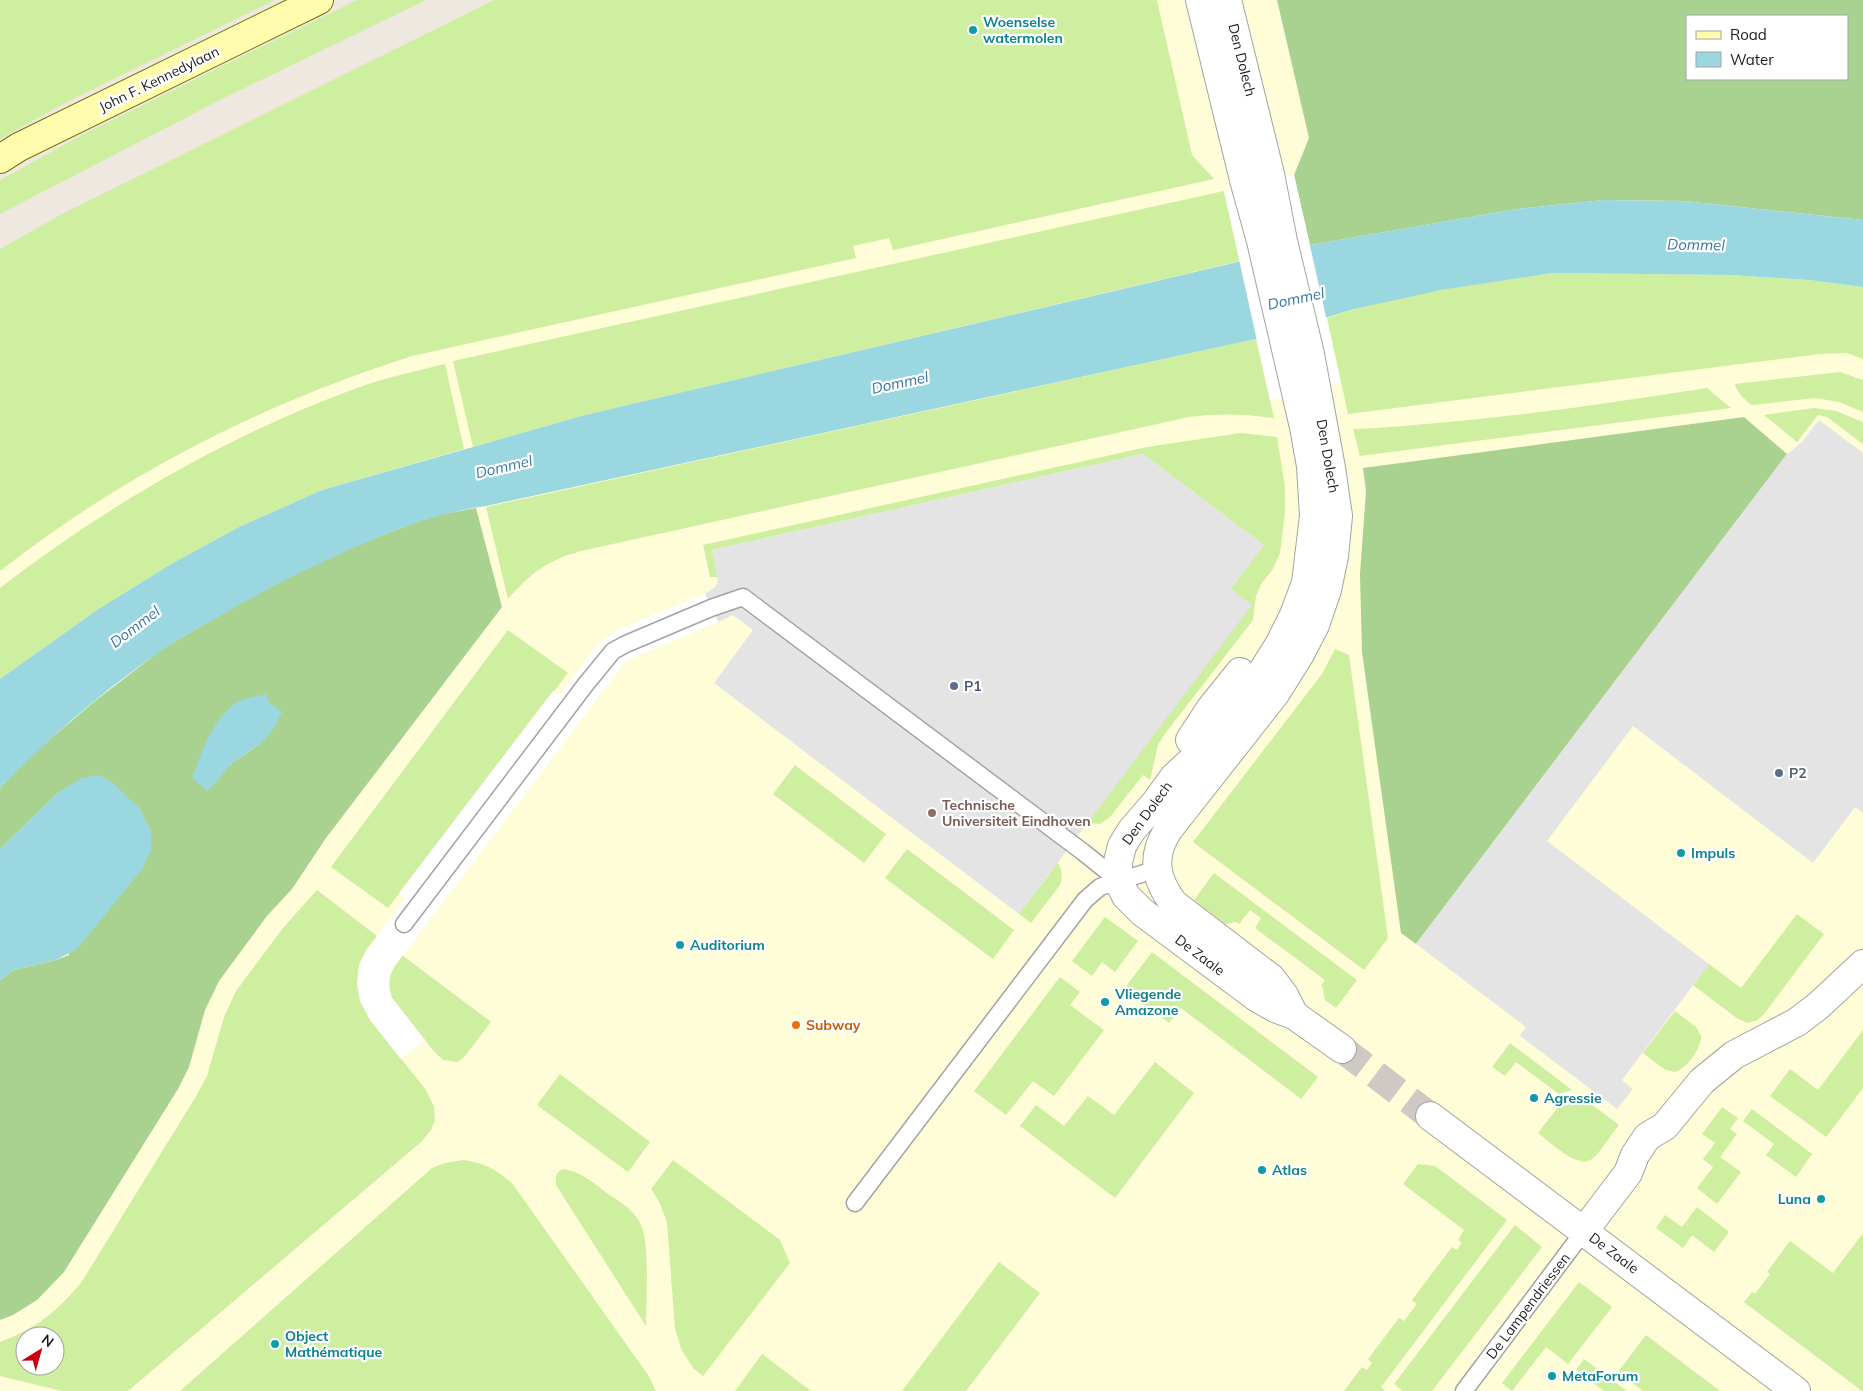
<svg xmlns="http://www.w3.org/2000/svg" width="1863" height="1391" font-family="Mulish,sans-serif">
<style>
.education{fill:#fffcd8;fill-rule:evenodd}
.grass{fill:#cdef9f;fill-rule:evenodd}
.forest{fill:#a9d290;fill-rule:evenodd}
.parking{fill:#e4e4e4}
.water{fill:#9bd7e1}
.pier{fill:#fff}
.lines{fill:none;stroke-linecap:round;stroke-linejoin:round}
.street-tunnel{stroke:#cfc9c3;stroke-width:28;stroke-dasharray:28 14;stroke-linecap:butt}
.lane-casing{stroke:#a3a3a3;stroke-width:19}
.street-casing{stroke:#a3a3a3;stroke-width:30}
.secondary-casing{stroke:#727500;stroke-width:30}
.lane{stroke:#fff;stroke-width:16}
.street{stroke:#fff;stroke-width:28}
.secondary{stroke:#fffdad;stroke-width:28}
.culture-dot{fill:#0f9aa8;stroke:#fff;stroke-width:2}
.service-dot{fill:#5c6f8a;stroke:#fff;stroke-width:2}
.education-dot{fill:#8d6e63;stroke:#fff;stroke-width:2}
.food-dot{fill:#e8710a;stroke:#fff;stroke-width:2}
.labels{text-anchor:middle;stroke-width:4.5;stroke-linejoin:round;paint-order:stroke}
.culture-label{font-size:14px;font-weight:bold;fill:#0d838f;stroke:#fff;text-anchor:start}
.street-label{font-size:14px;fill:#1c1c1c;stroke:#fff}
.service-label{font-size:14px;font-weight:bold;fill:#4e5e75;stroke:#fff;text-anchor:start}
.education-label{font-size:14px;font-weight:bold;fill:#785e54;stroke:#fff;text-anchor:start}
.food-label{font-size:14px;font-weight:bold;fill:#c56008;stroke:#fff;text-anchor:start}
.water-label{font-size:15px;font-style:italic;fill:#3a78a4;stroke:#fff}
</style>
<rect width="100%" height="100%" fill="#efe8e0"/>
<!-- education -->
<path class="education" d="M 590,0 L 1863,0 L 1863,1391 L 0,1391 L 0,291 ZM 1687,16 L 1847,16 L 1847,79 L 1687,79 ZM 25,1336 L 55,1336 L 55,1366 L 25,1366 Z"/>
<!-- grass -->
<path class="grass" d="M 0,0 L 275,0 L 63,104 L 0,139 Z
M 357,0 L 426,0 L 224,98 L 0,214 L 0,180 L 84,134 Z
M 494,0 L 1157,0 L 1192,155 L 1214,179 L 893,250 L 889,238 L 853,246 L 856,258 L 412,356 C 262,404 124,474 0,571 L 0,249 L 60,215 Z
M 1224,191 L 1240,261 L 585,415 L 473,447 L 453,361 Z
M 1553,273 L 1730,275 L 1809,280 L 1863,287 L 1863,359 L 1847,353 L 1819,354 L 1348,414 L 1327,318 C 1399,293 1477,285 1553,273 Z
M 1256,339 L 1274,418 C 1245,414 1218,413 1189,417 L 581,551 C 546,561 532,572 508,599 L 486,507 Z
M 445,364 L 464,449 L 322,490 L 239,527 L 171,564 L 97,610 L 0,679 L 0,588 C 109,504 230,434 360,387 C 387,377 417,371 445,364 Z
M 1840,372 L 1863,380 L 1863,412 L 1839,402 L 1816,398 L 1751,405 C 1744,398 1737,393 1735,384 Z
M 1707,388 L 1731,408 L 1360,456 L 1353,429 C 1389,428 1424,424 1459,421 C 1542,413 1625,401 1707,388 Z
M 1814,408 L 1836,411 L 1863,422 L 1863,444 L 1827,417 L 1818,415 L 1797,442 L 1764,415 Z
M 1241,433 L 1277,437 L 1285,487 L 1285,512 L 1280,553 L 1273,569 L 1261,584 L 1256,596 L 1253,620 L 1164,735 L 1158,745 L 1150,780 L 1143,775 L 1110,817 L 1100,824 L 1089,823 L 1066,806 L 1251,605 L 1230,589 L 1264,545 L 1143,454 L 712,550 L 718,577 L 710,577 L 703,545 L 1147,447 Z
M 508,630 L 568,673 L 388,908 L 331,867 Z
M 1335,649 L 1349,655 L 1388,938 L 1364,970 L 1193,842 L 1322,674 Z
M 795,765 L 886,834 L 864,863 L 773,794 Z
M 907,849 L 1014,930 L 993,959 L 885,878 Z
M 1053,857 C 1061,866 1064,873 1060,885 L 1031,923 L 1019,914 L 1051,872 Z
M 1214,873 L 1357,980 L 1336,1008 L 1325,1000 L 1323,988 L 1321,986 L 1325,980 L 1255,928 L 1261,918 L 1250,910 L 1239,924 L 1236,922 L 1225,924 L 1194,900 Z
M 317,890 L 377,936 L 365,952 L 370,1020 L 426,1090 L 434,1107 L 435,1120 L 431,1130 L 421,1142 L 128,1391 L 62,1391 L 0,1376 L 0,1342 C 37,1328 55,1313 81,1283 L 195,1098 L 207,1076 L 224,1017 L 236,991 L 283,928 ZM 25,1336 L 55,1336 L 55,1366 L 25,1366 Z
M 1797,914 L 1824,934 L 1764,1014 L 1758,1020 L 1748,1023 L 1738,1019 L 1693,985 L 1709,964 L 1741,988 Z
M 1105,917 L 1138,941 L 1115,972 L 1102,962 L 1092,976 L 1072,961 Z
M 1152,952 L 1318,1077 L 1301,1099 L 1181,1008 L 1169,1023 L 1124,989 Z
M 402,955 L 491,1022 L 465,1056 L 458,1062 L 443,1060 L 432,1049 L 392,998 C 386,978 391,971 402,955 Z
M 1060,977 L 1080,992 L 1070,1005 L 1104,1030 L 1054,1096 L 1033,1081 L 1006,1115 L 974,1091 Z
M 1675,1011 L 1696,1027 L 1701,1036 C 1701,1049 1686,1070 1674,1072 L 1664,1069 L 1643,1053 Z
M 1863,1030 L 1863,1088 L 1826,1137 L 1770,1096 L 1790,1069 L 1818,1090 Z
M 1510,1043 L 1572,1090 L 1559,1094 L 1516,1062 L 1505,1076 L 1492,1067 Z
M 1155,1062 L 1194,1093 L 1115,1198 L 1020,1126 L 1036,1105 L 1064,1126 L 1088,1096 L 1114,1115 Z
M 560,1074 L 650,1142 L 628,1172 L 537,1105 Z
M 1578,1094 L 1619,1125 C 1611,1134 1601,1152 1592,1159 C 1578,1170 1549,1141 1538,1133 L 1565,1098 Z
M 1722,1107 L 1738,1118 L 1730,1129 L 1737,1134 L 1720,1157 L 1741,1172 L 1717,1204 L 1697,1188 L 1713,1167 L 1703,1159 L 1715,1143 L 1702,1134 Z
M 1752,1109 L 1812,1154 L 1796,1177 L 1766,1155 L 1774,1144 L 1743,1121 Z
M 463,1160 C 485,1163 495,1169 512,1183 L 648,1375 L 656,1391 L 180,1391 L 432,1168 L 445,1163 Z
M 673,1160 L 780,1240 L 790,1263 L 703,1376 L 694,1369 L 682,1351 L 675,1329 L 667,1222 L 659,1201 L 651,1189 Z
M 1418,1164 L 1435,1166 L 1507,1220 L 1381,1387 L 1385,1391 L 1344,1391 L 1362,1367 L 1367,1370 L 1372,1363 L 1368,1359 L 1399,1318 L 1404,1321 L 1417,1304 L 1412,1300 L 1452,1247 L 1457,1250 L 1462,1243 L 1458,1240 L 1464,1230 L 1403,1184 Z
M 564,1169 C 580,1172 592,1181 604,1191 C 617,1200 635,1210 641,1225 C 650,1244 646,1303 646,1326 L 556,1185 C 555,1176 556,1172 564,1169 Z
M 1697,1207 L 1729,1232 L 1714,1252 L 1692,1235 L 1683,1248 L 1656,1228 L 1665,1215 L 1682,1227 Z
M 1515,1225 L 1542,1247 L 1432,1391 L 1403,1391 L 1394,1384 Z
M 1863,1233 L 1863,1391 L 1862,1391 L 1744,1302 L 1752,1292 L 1755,1294 L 1770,1274 L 1767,1272 L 1790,1241 L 1833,1273 Z
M 999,1262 L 1040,1293 L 966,1391 L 902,1391 Z
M 1579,1282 L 1612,1307 L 1568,1364 L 1546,1347 L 1512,1391 L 1502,1383 Z
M 1646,1335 L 1720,1391 L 1643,1391 L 1618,1372 Z
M 762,1354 L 811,1391 L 735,1391 Z
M 1584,1359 L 1627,1391 L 1604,1391 L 1576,1370 Z"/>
<!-- forest -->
<path class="forest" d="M 1277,0 L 1863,0 L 1863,220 L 1684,201 L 1604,200 L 1517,209 L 1310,245 L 1294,175 L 1309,138 ZM 1687,16 L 1847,16 L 1847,79 L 1687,79 Z
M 1744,417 L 1787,454 L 1416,944 L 1401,933 L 1362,652 L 1360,574 L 1366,491 L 1363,468 Z
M 476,508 L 502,607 L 326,838 L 292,889 L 267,916 L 219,981 L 205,1010 L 189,1067 L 178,1089 L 64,1272 L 37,1300 L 13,1315 L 0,1320 L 0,980 L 14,970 L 56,960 L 69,955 L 59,792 L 0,849 L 0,788 L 34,753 L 95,701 L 165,647 L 262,591 L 302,570 L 372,539 L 433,516 ZM 269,702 L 260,744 L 233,762 L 220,775 Z"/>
<!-- parking -->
<path class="parking" d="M 1819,420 L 1863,453 L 1863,813 L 1855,807 L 1813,863 L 1633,726 L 1547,841 L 1709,964 L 1622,1080 L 1633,1089 L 1617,1109 L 1520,1036 L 1526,1027 L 1416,944 L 1787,454 L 1802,442 Z
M 1143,454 L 1264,545 L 1231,589 L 1252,605 L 1019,914 L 714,683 L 753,630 L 733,615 L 718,622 L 705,594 L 715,587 L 718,582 L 712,550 Z"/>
<!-- water -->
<path class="water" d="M 1604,200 L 1684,201 L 1863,220 L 1863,287 L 1809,280 L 1731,275 L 1553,273 L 1441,290 L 1354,309 L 1256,339 L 486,506 C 435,513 388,532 342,553 C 297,573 253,596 211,621 C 195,630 179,638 165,648 C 106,688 50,737 0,788 L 0,679 L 97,610 L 171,564 L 239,527 L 322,490 L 585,415 L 1310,245 L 1517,209 Z
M 266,694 L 269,702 L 282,712 L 272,731 L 260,744 L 233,762 L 208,791 L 192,778 C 200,755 213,720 233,705 C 242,698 255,697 266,694 Z
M 99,775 L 114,784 L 140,809 L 151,831 L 151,849 L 143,868 L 77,949 L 56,960 L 14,970 L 0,980 L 0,849 L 59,792 L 82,778 Z"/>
<!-- pier -->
<path class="pier" d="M 1294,175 L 1341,383 L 1270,400 L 1224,191 Z
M 705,594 L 718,622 L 630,659 L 622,666 L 394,967 L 389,978 L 389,988 L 392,998 L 425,1040 L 401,1059 L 370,1020 L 360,1001 L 357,984 L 359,965 L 365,952 L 405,899 L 399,893 L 553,691 L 559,695 L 598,644 L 619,629 Z"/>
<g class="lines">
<!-- street-tunnel -->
<path class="street-tunnel" d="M 1342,1049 L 1430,1116"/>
<!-- lane casing -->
<g class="lane-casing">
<path id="lane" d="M 404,924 L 586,684 L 613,651 L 626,644 L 711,608 L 743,597 L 1083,852 L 1118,880
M 855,1203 L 1085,900 L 1100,887 L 1157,869
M 1464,1391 L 1584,1231"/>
</g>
<!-- street casing -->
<g class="street-casing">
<path id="street" d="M 1200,0 L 1244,180 L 1261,241 L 1304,427 L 1311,466 L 1314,516 L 1306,583 L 1294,615 L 1279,645 L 1257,680 L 1228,719 L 1200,753 L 1174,777 L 1156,802 L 1131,831 L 1122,846 L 1118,862 L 1118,880 L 1126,896 L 1142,912 L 1256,997 L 1275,1008 L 1294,1015 L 1342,1049
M 1227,0 L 1270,174 L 1283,241 L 1310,354 L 1331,468 L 1338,516 L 1334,556 L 1327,590 L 1315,625 L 1300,654 L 1275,694 L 1168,830 C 1151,857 1155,879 1174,904 L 1271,978 L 1284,995 L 1294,1015
M 1190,740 L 1211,708 L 1240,672
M 1430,1116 L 1796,1391
M 1584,1231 L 1628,1173 L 1635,1155 L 1647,1137 L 1665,1126 L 1702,1081 L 1734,1055 L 1797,1022 L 1818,1006 L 1863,964"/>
</g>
<!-- secondary casing -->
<g class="secondary-casing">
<path id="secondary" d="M 0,159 L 19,147 L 319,0"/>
</g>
<!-- lane -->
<use href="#lane" class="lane"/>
<!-- street -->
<use href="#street" class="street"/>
<!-- secondary -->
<use href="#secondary" class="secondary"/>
</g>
<!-- markers -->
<g class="culture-dot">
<circle cx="973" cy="30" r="5"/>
<circle cx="1681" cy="853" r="5"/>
<circle cx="680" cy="945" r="5"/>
<circle cx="1105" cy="1002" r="5"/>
<circle cx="1534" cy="1098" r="5"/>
<circle cx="1262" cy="1170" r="5"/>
<circle cx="1821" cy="1199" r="5"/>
<circle cx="275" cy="1344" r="5"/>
<circle cx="1552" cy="1376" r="5"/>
</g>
<g class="service-dot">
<circle cx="954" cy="686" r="5"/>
<circle cx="1779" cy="773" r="5"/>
</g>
<circle class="education-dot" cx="932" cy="813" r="5"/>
<circle class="food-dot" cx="796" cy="1025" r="5"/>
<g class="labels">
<!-- culture labels -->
<g class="culture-label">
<text x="983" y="27">Woenselse<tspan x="983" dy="16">watermolen</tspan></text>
<text x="1691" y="858">Impuls</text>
<text x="690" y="950">Auditorium</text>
<text x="1115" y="999">Vliegende<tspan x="1115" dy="16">Amazone</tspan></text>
<text x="1544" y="1103">Agressie</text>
<text x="1272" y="1175">Atlas</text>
<text x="1811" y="1204" text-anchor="end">Luna</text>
<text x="285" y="1341">Object<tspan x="285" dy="16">Mathématique</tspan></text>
<text x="1562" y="1381">MetaForum</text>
</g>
<!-- street labels -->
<g class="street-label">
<text transform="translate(1242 60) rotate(76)" y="5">Den Dolech</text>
<text transform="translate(159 79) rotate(-26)" y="5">John F. Kennedylaan</text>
<text transform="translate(1328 456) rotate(80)" y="5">Den Dolech</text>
<text transform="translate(1147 813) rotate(-54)" y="5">Den Dolech</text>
<text transform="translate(1200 955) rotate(37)" y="5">De Zaale</text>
<text transform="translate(1614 1253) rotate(37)" y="5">De Zaale</text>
<text transform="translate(1528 1306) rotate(-53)" y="5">De Lampendriessen</text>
</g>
<!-- service labels -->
<g class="service-label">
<text x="964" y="691">P1</text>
<text x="1789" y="778">P2</text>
</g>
<!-- education labels -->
<g class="education-label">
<text x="942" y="810">Technische<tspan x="942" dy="16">Universiteit Eindhoven</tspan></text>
</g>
<!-- food labels -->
<g class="food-label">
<text x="806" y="1030">Subway</text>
</g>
<!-- water labels -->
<g class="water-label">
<text transform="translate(1696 245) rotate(1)" y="5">Dommel</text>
<text transform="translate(1296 299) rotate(-12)" y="5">Dommel</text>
<text transform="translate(900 383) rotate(-12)" y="5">Dommel</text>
<text transform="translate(504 467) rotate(-13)" y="5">Dommel</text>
<text transform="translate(135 627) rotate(-37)" y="5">Dommel</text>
</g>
</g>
<!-- legend -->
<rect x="1686" y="15" width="162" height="65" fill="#ffffff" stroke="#a4a4a4"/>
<rect x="1696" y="31" width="25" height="8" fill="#fffdad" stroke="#a4a4a4"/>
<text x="1730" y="40" font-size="15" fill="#1c1c1c">Road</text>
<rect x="1696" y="52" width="25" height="15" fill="#9bd7e1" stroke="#a4a4a4"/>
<text x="1730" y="65" font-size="15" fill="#1c1c1c">Water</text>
<!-- north arrow -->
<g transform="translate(40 1351) rotate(37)"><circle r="24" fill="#ffffff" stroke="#a4a4a4"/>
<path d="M0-4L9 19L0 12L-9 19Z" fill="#c70010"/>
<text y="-8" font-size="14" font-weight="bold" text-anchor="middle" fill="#1c1c1c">N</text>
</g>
</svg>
